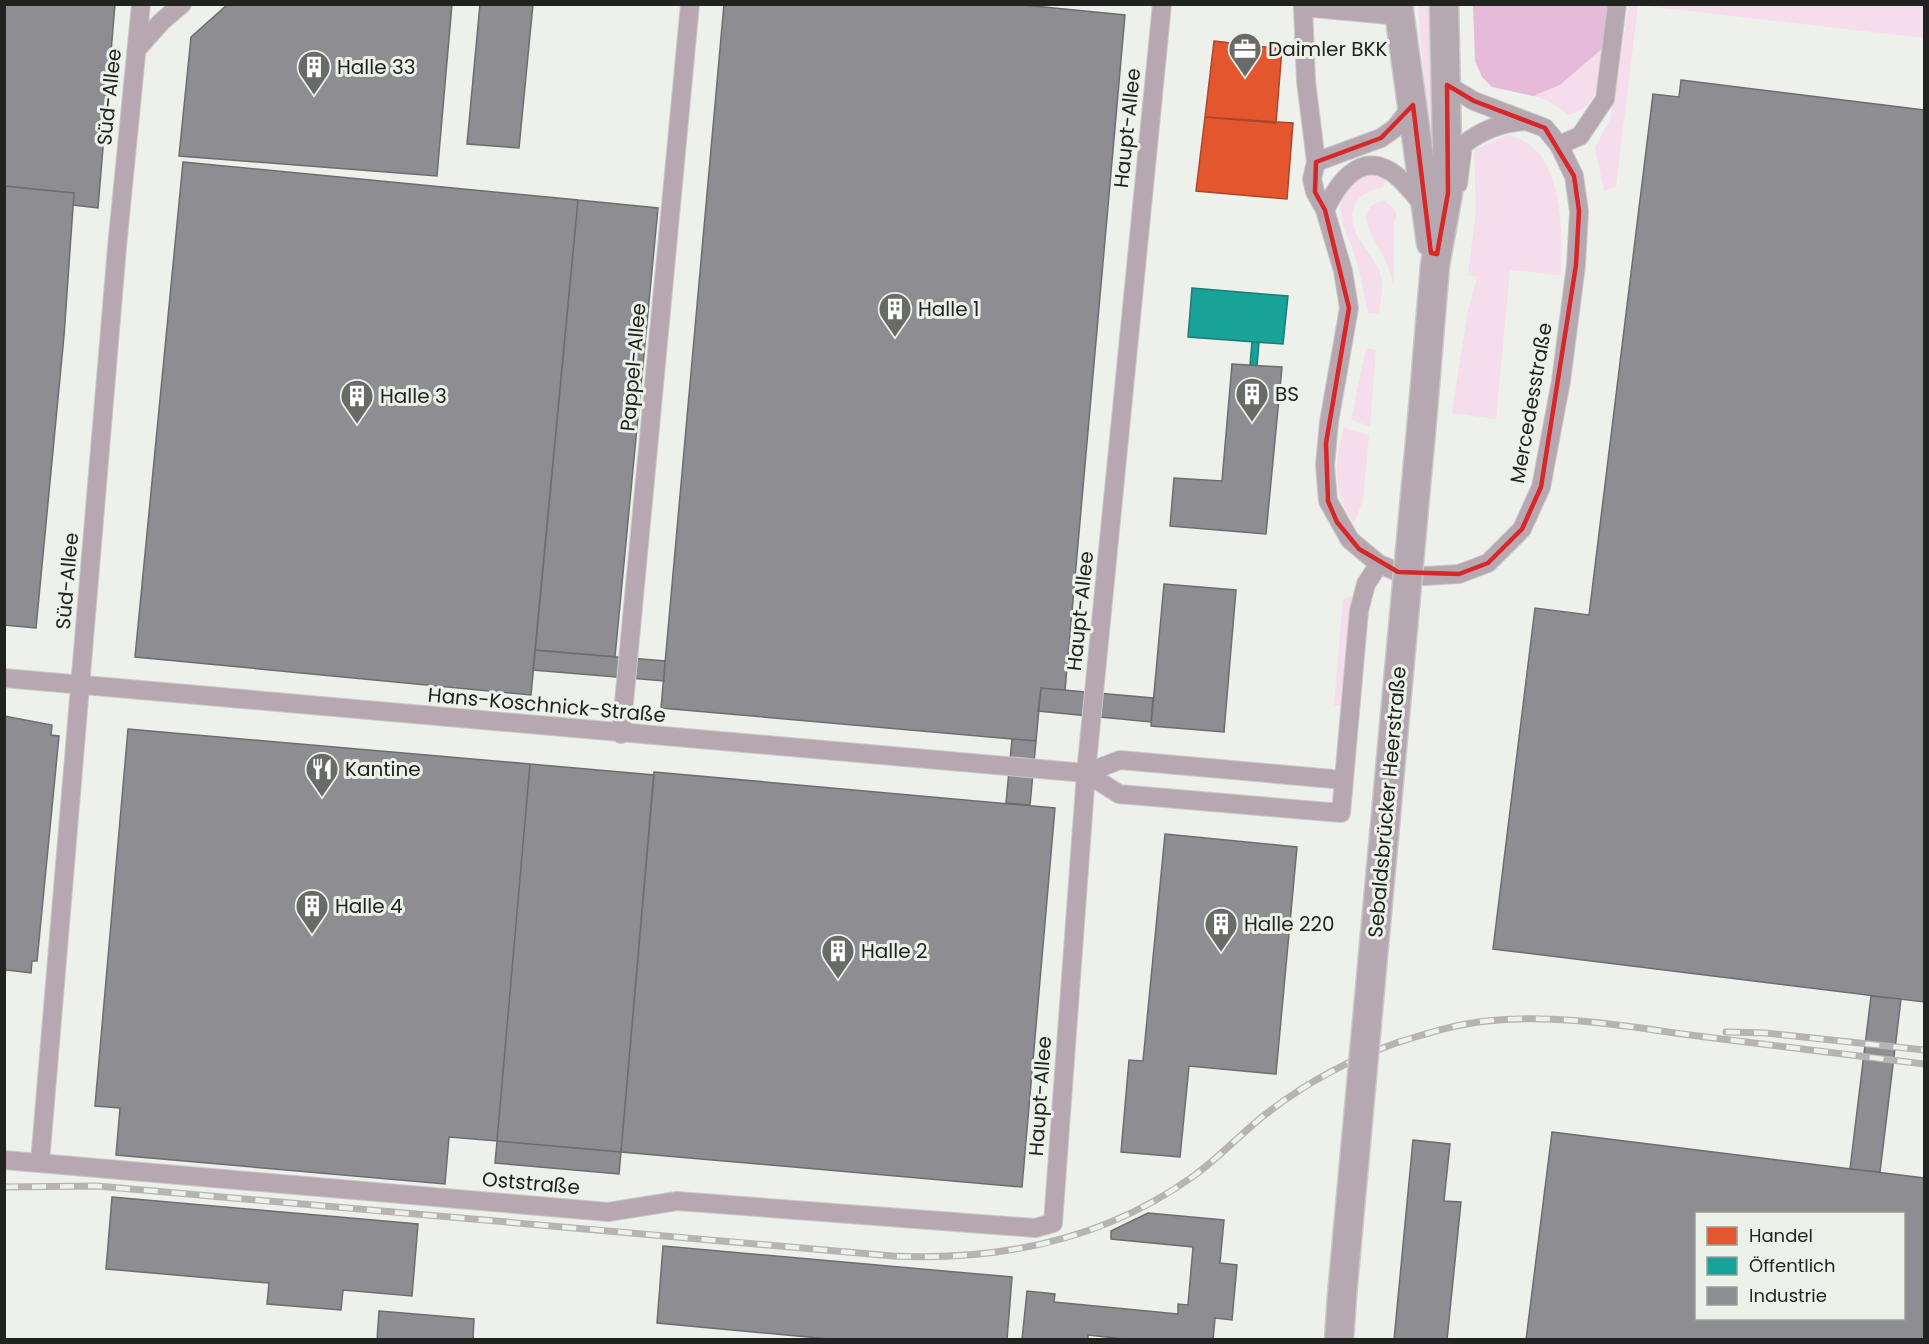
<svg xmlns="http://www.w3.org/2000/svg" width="1929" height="1344" font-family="Poppins,sans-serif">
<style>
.green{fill:#f5ddec}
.forest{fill:#e6bbd9}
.shops{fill:#e4572e;stroke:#aa472a;stroke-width:1.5}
.public{fill:#17a398;stroke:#1a7d74;stroke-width:1.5}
.industry{fill:#8d8d92;stroke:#6d6d70;stroke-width:1.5;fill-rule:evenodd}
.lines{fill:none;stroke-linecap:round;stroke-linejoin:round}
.street-casing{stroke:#c8cac7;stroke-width:20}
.primary-casing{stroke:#c8cac7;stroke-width:31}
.street{stroke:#b7a7b1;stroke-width:18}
.primary{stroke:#b6a8b0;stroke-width:28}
.rail-casing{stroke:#b7b3b4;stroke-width:7}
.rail{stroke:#ecf2e9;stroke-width:4.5;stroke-dasharray:14;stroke-linecap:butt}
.primary-bridge-casing{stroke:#c8cac7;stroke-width:31;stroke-linecap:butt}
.primary-bridge{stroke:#b6a8b0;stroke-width:28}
.marked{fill:none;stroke:#d62828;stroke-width:4.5;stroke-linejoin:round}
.labels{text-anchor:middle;stroke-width:6;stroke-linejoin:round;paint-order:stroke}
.poi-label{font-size:20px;fill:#212320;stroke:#ecf2e9;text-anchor:start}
.street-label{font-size:20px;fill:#212320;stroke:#ecf2e9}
</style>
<rect width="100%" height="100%" fill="#edf0eb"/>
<!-- green -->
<path class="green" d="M 1629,4 L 1924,5 L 1924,38 L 1638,5 L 1616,186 L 1604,191 L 1595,147 L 1610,120 Z
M 1418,5 L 1433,5 L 1435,159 L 1429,143 Z
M 1603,48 C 1600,77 1601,105 1569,115 L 1547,100 L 1533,96 L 1560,85 Z
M 1507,135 C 1565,146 1562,229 1561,275 L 1510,270 L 1496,419 L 1452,413 L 1467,315 L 1477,277 L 1468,275 L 1476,210 L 1474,150 Z
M 1370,175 L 1383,178 L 1386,181 L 1382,188 C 1371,189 1360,194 1355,205 C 1343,234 1375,252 1381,276 C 1384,288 1380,302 1379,314 L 1368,313 C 1364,294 1361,275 1355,257 C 1349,235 1331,213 1347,190 C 1354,181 1359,177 1370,175 Z
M 1384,200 L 1395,210 L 1397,220 L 1394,221 L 1394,291 C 1391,257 1371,246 1365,215 L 1372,205 Z
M 1366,348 L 1376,350 L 1370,426 L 1351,420 Z
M 1344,428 L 1369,435 L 1363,501 L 1354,523 C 1332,493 1334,462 1344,428 Z
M 1352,596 L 1341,706 L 1334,705 L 1343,599 Z"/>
<!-- forest -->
<path class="forest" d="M 1473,5 L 1608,5 L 1603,48 L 1560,85 L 1533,96 L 1492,87 L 1482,77 L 1475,61 Z"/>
<!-- shops -->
<path class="shops" d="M 1214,41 L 1282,49 L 1276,123 L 1205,117 Z
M 1205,117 L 1293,123 L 1287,199 L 1196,191 Z"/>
<!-- public -->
<path class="public" d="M 1192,288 L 1288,296 L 1283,344 L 1188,337 Z
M 1252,342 L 1259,342 L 1257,366 L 1250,365 Z"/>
<!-- industry -->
<path class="industry" d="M 4,4 L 115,4 L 98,208 L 73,205 L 74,193 L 4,186 Z
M 228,4 L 452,4 L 437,176 L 179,156 L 191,37 Z
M 480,4 L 533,4 L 519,148 L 467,144 Z
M 724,4 L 1013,4 L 1125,15 L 1065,690 L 1041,688 L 1036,741 L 661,708 Z
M 1681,80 L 1924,110 L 1924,1002 L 1493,949 L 1535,608 L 1589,615 L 1653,94 L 1679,97 Z
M 183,162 L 578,200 L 531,695 L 135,657 Z
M 4,186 L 74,193 L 64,336 L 36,628 L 4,625 Z
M 578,200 L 658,208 L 615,657 L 535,650 Z
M 1232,364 L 1282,367 L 1266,534 L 1170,526 L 1174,478 L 1222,481 Z
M 1164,584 L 1236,590 L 1224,732 L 1151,726 Z
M 535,650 L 665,661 L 664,681 L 533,670 Z
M 1041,688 L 1153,698 L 1151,722 L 1038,711 Z
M 4,716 L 52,725 L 51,735 L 59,736 L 37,961 L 32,961 L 31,973 L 7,970 L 4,972 Z
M 128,729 L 530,764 L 497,1141 L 449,1137 L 445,1184 L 116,1155 L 120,1108 L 95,1106 Z
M 1012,739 L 1036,741 L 1030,805 L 1006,803 Z
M 530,764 L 654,775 L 621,1152 L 497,1141 Z
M 654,772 L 1055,808 L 1022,1187 L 621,1152 Z
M 1165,834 L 1297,847 L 1276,1074 L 1189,1066 L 1180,1157 L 1121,1152 L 1129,1060 L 1143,1061 Z
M 1871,996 L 1901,999 L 1880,1172 L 1850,1169 Z
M 1552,1132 L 1924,1178 L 1924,1340 L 1526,1340 ZM 1696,1214 L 1904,1214 L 1904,1318 L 1696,1318 Z
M 1413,1140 L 1450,1144 L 1444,1201 L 1461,1202 L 1447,1340 L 1394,1340 Z
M 497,1141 L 621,1152 L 619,1174 L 495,1163 Z
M 112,1197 L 418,1224 L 412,1296 L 343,1290 L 341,1310 L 267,1304 L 269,1283 L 106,1269 Z
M 1148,1213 L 1224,1220 L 1220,1263 L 1237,1265 L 1232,1320 L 1215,1318 L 1213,1340 L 1133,1340 L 1088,1335 L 1088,1340 L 1022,1340 L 1027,1291 L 1055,1294 L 1054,1302 L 1178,1314 L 1178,1304 L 1188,1305 L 1193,1247 L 1111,1239 L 1111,1231 Z
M 663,1246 L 1012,1277 L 1007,1340 L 840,1340 L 657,1323 Z
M 379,1311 L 474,1319 L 473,1340 L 377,1340 Z"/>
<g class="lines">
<!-- street casing -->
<g class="street-casing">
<path id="street" d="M 1400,16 L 1303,7 L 1306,81 L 1316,162 L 1312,179 L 1315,192 L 1325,210 L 1343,271 L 1349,308 L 1329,422 L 1325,465 L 1328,501 L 1350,540 L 1379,564 L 1398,572 L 1425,576 L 1459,574 L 1488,563 L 1522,529 L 1541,487 L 1561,381 L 1576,265 L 1579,211 L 1574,176 L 1559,145 L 1545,128 L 1474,101 L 1447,85
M 137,49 L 161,22 L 182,4
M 1559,145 L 1580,136 L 1605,99 L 1617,4
M 1316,162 L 1381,138 L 1395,128 L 1413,105
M 1458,184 L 1463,145 C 1482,130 1500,123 1525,121
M 1325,210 C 1336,187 1357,153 1388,170 C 1402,177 1414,195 1425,207
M 4,678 L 1086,773 L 1120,760 L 1344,780
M 621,734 L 690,4
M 1086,773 L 1119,794 L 1341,813 L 1359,611 L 1366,584 L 1379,564
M 4,1160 L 608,1212 L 677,1201 L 1035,1228 L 1053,1223 L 1086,773 L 1162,4
M 40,1162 L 117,247 L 141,4"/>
</g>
<!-- primary casing -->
<g class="primary-casing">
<path id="primary" d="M 1398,4 L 1431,243
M 1423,409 L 1435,265 L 1448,193 L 1444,4
M 1339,1340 L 1342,1295"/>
</g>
<!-- street -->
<use href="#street" class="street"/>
<!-- primary -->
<use href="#primary" class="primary"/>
<!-- rail casing -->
<g class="rail-casing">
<path id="rail" d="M 1726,1032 L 1766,1033 L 1924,1050
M 4,1187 L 97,1186 L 893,1256 C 1001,1261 1105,1240 1195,1175 C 1219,1157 1239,1136 1262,1117 C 1301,1086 1348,1060 1396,1043 C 1425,1034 1456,1024 1487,1021 C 1559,1013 1634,1028 1706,1037 C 1779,1046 1852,1055 1924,1064"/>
</g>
<!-- rail -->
<use href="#rail" class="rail"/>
<!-- primary-bridge casing -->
<g class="primary-bridge-casing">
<path id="primary-bridge" d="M 1342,1295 L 1423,409"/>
</g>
<!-- primary-bridge -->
<use href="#primary-bridge" class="primary-bridge"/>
</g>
<!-- marked area -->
<path class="marked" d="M 1447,85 L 1474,101 L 1545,128 L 1574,176 L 1579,211 L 1576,265 L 1541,487 L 1522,529 L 1488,563 L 1459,574 L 1398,572 L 1359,549 L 1337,522 L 1328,501 L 1326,443 L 1349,308 L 1325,210 L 1315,192 L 1316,162 L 1381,138 L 1413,105 L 1431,253 L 1437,254 L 1448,193 Z"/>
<!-- icons -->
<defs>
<g id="office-pin" transform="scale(1.725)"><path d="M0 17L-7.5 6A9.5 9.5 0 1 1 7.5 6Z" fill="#686b67" stroke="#ecf2e9"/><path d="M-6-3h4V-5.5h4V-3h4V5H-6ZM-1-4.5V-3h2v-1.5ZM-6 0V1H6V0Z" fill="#fff"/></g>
<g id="building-pin" transform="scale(1.725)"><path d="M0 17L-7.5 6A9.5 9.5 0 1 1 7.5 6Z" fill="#686b67" stroke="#ecf2e9"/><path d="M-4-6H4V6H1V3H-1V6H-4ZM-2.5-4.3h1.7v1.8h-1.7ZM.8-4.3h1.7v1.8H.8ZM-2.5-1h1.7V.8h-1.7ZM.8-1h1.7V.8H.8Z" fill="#fff"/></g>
<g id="restaurant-pin" transform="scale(1.725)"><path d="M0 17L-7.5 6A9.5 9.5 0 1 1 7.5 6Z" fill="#686b67" stroke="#ecf2e9"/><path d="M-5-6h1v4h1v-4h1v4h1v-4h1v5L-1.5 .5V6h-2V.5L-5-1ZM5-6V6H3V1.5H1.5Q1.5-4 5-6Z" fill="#fff"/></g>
</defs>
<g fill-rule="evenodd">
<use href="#office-pin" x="1245" y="49"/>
<use href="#building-pin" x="314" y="67"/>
<use href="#building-pin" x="895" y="309"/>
<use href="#building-pin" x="1252" y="394"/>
<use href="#building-pin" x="357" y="396"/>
<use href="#restaurant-pin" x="322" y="769"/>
<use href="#building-pin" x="312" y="906"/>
<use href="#building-pin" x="1221" y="924"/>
<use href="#building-pin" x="838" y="951"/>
</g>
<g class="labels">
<!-- poi labels -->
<g class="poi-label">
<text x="1268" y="56">Daimler BKK</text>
<text x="337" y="74">Halle 33</text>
<text x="918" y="316">Halle 1</text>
<text x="1275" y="401">BS</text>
<text x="380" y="403">Halle 3</text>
<text x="345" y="776">Kantine</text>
<text x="335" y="913">Halle 4</text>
<text x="1244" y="931">Halle 220</text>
<text x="861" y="958">Halle 2</text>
</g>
<!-- street labels -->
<g class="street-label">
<text transform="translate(109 97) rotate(-84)" y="7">Süd-Allee</text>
<text transform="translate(1127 128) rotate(-84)" y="7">Haupt-Allee</text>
<text transform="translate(633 367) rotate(-85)" y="7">Pappel-Allee</text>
<text transform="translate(1531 403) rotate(-80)" y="7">Mercedesstraße</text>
<text transform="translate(67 581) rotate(-85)" y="7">Süd-Allee</text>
<text transform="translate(1080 611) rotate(-84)" y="7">Haupt-Allee</text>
<text transform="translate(547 705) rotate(5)" y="7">Hans-Koschnick-Straße</text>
<text transform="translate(1387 802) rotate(-85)" y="7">Sebaldsbrücker Heerstraße</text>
<text transform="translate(1040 1096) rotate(-86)" y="7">Haupt-Allee</text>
<text transform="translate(531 1183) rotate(5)" y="7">Oststraße</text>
</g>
</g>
<!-- border -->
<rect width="1929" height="1344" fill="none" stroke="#212320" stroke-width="12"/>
<!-- legend -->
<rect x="1695" y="1212" width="210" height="108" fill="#ecf2e9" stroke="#9b9f99" stroke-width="1.5"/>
<rect x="1707" y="1227" width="30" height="18" fill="#e4572e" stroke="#9b9f99" stroke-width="1.5"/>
<text x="1749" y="1242" font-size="18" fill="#212320">Handel</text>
<rect x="1707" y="1257" width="30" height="18" fill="#17a398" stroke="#9b9f99" stroke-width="1.5"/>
<text x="1749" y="1272" font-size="18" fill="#212320">Öffentlich</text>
<rect x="1707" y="1287" width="30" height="18" fill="#8d8d92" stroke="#9b9f99" stroke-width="1.5"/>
<text x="1749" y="1302" font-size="18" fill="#212320">Industrie</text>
</svg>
